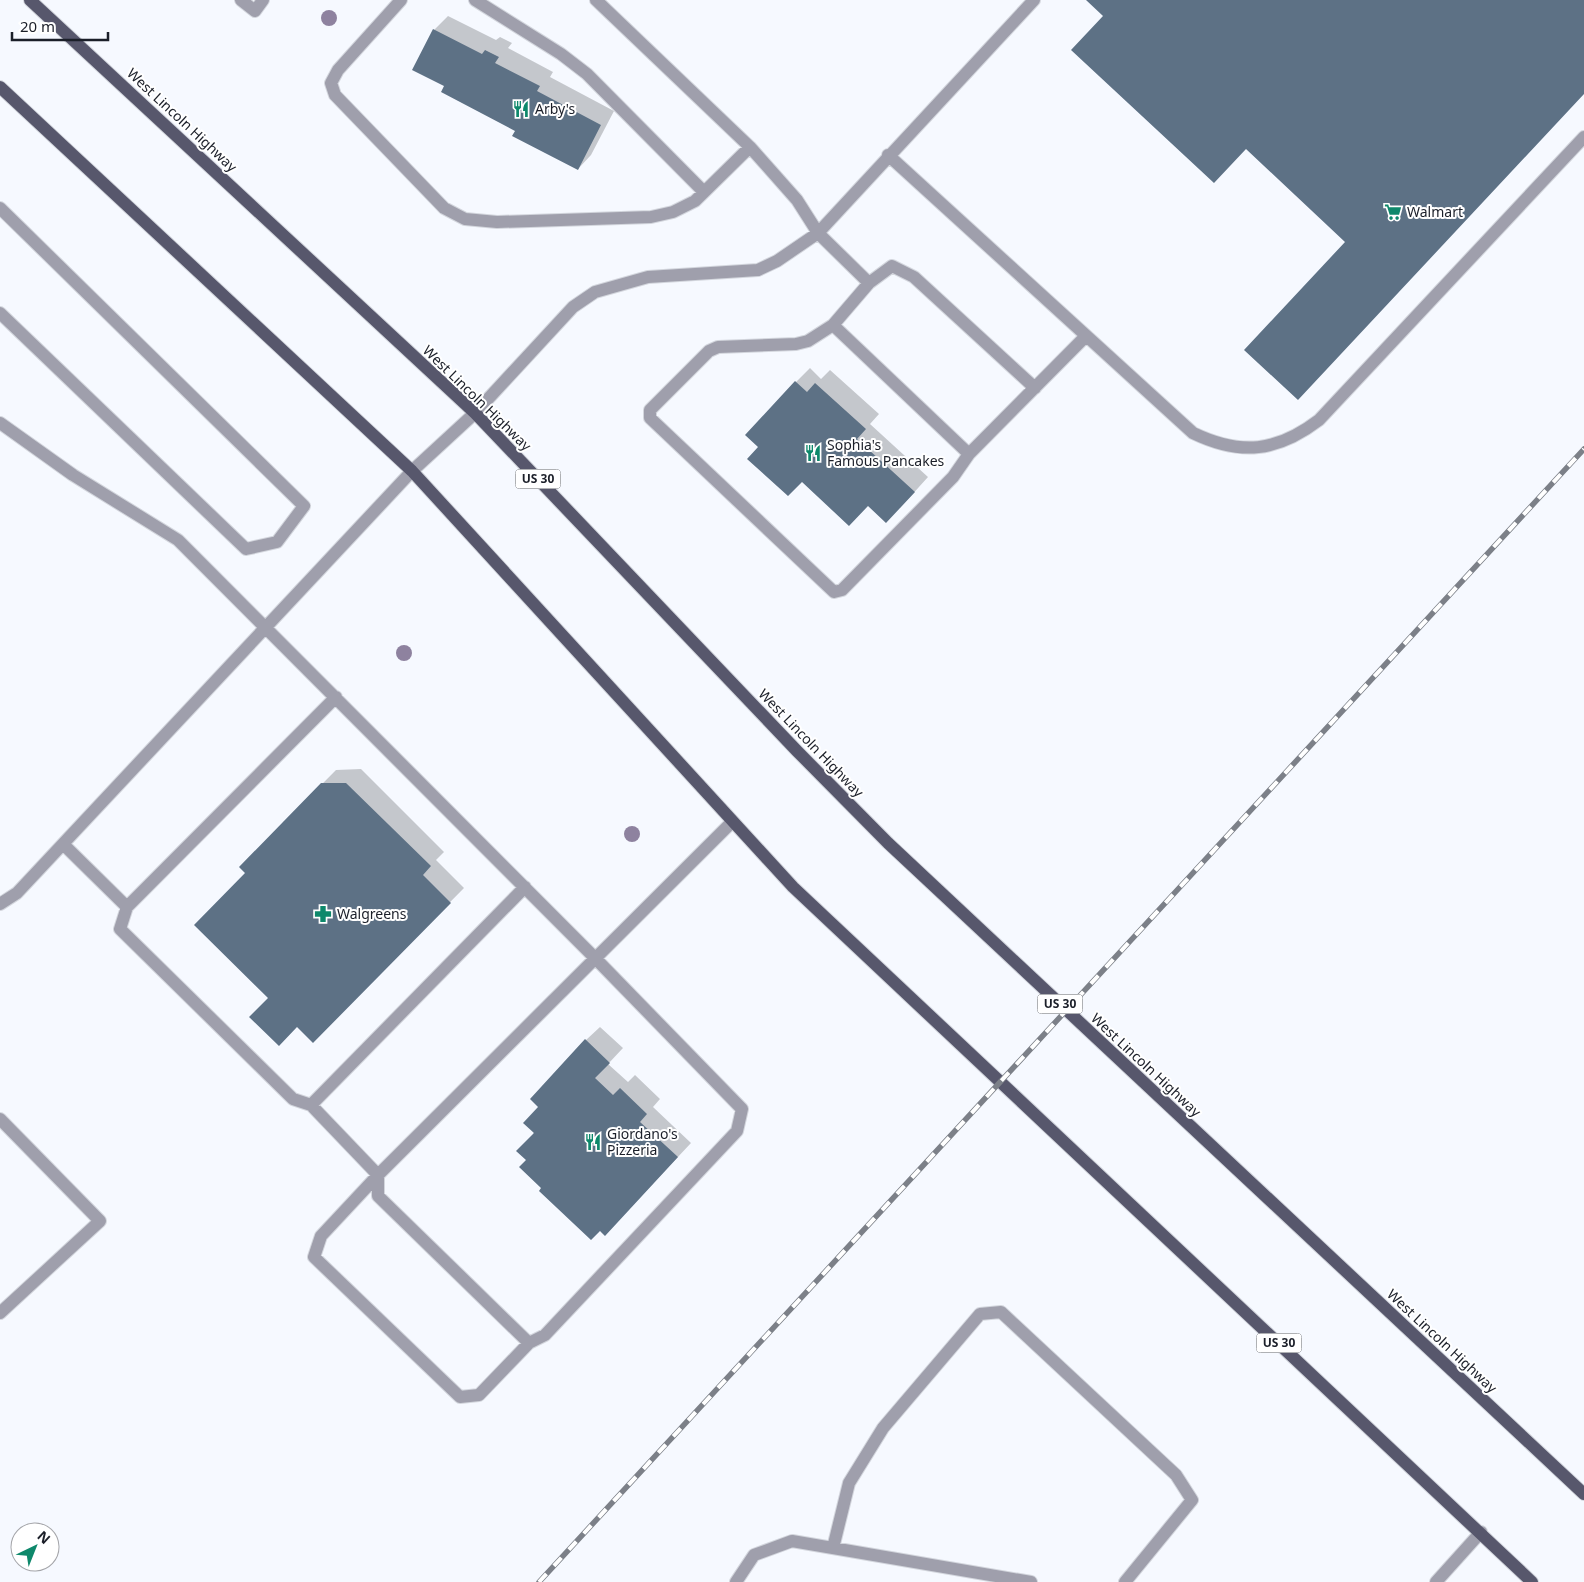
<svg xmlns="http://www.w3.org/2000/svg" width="1584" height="1582" font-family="'Noto Sans',sans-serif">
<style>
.shadow{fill:#0003}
.building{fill:#5d7185}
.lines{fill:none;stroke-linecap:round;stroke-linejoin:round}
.lane-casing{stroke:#d3d6dd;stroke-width:14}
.primary-casing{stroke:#d3d6dd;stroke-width:14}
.lane{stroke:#9f9fac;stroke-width:12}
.primary{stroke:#57576c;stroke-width:12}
.rail-casing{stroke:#7c8088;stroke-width:5.5}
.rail{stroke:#fff;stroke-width:4;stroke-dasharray:11;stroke-linecap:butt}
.tree{fill:#8e829f}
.labels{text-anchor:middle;stroke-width:4;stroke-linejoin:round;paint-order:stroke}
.shield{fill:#fff;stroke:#5f6269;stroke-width:1}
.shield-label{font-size:12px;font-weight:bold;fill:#1b1f29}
.poi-label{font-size:14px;fill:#1b1f29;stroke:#fff;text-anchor:start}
.street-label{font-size:14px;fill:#1b1f29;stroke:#fff}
</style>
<rect width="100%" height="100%" fill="#f6f9ff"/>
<!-- shadow -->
<path class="shadow" d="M 448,16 L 496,40 L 500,37 L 512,43 L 508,48 L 553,72 L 550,77 L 614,111 L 591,155 L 578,169 L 445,86 L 414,69 L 434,30 Z
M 810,368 L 821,379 L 830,370 L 879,414 L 870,424 L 928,477 L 900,508 L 868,505 L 802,481 L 760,447 L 796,382 Z
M 361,769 L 444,852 L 436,860 L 464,888 L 313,1041 L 270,998 L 247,873 L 240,867 L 336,770 Z
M 600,1027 L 623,1048 L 608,1064 L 628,1082 L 635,1075 L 660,1099 L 653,1107 L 691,1143 L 619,1220 L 543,1188 L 527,1160 L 540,1107 L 586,1040 Z"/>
<!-- building -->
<path class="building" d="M 1086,0 L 1584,0 L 1584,94 L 1298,400 L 1244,350 L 1345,242 L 1246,149 L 1214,183 L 1071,50 L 1103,16 Z
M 433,29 L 482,54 L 485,50 L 499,57 L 495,63 L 540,86 L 537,91 L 601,125 L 578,170 L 512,136 L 515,131 L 441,92 L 444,86 L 412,70 Z
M 795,381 L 807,392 L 815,383 L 866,429 L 857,439 L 915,492 L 886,523 L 868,506 L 849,526 L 802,482 L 788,496 L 747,459 L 758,447 L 745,435 Z
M 321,783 L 346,783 L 431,866 L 423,875 L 451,903 L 313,1043 L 297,1027 L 279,1046 L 249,1017 L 268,998 L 194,925 L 245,873 L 239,867 Z
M 585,1039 L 610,1063 L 595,1078 L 613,1095 L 620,1088 L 647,1114 L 640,1122 L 678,1157 L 605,1236 L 600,1231 L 591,1240 L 539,1191 L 541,1188 L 519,1167 L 526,1160 L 516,1151 L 534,1133 L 523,1123 L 538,1107 L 530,1099 Z"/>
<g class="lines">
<!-- lane casing -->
<g class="lane-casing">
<path id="lane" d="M 241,0 L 255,11 L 263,0
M 401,0 L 338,70 L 331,83 L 335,95 L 444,208 L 465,219 L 497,222 L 651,217 L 673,212 L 695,201 L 750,147
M 475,0 L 561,54 L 587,74 L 704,192
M 596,0 L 750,147 L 797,200 L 818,233 L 869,283 L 833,325 L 969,454 L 1085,337
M 888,155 L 1193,433 C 1241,456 1277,452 1319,420 L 1584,137
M 0,208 L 304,506 L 277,542 L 246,549 L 0,313
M 869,283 L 892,266 L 914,277 L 1035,388
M 833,325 L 808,341 L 796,344 L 718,347 L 709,351 L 650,410 L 650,418 L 834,592 L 842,590 L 953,477 L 969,454
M 0,423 L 73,475 L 178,540 L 596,959 L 742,1109 L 737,1131 L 545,1335 L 529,1343 L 378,1196 L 378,1175 L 732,822
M 63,844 L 127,907 L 336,697
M 525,887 L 311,1105 L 378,1175 L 321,1236 L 314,1257 L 460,1397 L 479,1395 L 529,1343
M 0,904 L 17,893 L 412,471 L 475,413 L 573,307 L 595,292 L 648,277 L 758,270 L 777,261 L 818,233 L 1034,0
M 127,907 L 120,929 L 293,1099 L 311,1105
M 0,1119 L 100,1221 L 0,1313
M 833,1548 L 849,1483 L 883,1428 L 980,1314 L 1001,1312 L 1176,1475 L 1192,1500 L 1125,1582
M 736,1582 L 754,1555 L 792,1541 L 1031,1582
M 1436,1582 L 1481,1532"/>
</g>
<!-- primary casing -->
<g class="primary-casing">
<path id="primary" d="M 30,0 L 475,413 L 797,751 L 888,843 L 1584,1494
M 0,87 L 412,471 L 793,887 L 1532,1582"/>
</g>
<!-- lane -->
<use href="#lane" class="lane"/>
<!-- primary -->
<use href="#primary" class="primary"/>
<!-- rail casing -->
<g class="rail-casing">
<path id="rail" d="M 539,1582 L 1584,449"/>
</g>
<!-- rail -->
<use href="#rail" class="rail"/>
</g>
<!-- trees -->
<g class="tree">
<circle cx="329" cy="18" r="8"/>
<circle cx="404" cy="653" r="8"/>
<circle cx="632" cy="834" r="8"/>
</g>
<!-- icons -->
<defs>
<g id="restaurant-bare" transform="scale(1.35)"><path d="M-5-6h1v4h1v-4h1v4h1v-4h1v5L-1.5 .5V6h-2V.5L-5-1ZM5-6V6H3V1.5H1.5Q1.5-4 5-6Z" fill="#0e886b" stroke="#fff" stroke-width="2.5" paint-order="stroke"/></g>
<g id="supermarket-bare" transform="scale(1.35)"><path d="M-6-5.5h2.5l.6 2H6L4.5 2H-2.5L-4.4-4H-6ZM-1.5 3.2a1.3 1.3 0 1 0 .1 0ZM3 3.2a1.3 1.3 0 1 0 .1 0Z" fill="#0e886b" stroke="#fff" stroke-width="2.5" paint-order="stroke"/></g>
<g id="pharmacy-bare" transform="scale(1.35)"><path d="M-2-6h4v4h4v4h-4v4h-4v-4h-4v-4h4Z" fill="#0e886b" stroke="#fff" stroke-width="2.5" paint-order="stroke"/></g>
</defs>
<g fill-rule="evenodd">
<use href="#restaurant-bare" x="521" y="109"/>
<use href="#supermarket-bare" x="1393" y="212"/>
<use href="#restaurant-bare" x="813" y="453"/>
<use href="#pharmacy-bare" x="323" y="914"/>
<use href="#restaurant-bare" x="593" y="1142"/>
</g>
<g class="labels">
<!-- shield labels -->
<g class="shield">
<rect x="515.5" y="469.5" width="45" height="19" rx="4"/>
<rect x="1037.5" y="994.5" width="45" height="19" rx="4"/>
<rect x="1256.5" y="1333.5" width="45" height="19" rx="4"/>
</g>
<g class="shield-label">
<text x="538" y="483">US 30</text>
<text x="1060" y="1008">US 30</text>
<text x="1279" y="1347">US 30</text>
</g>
<!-- poi labels -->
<g class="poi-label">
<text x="535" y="114">Arby's</text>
<text x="1407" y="217">Walmart</text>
<text x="827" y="450">Sophia's<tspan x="827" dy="16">Famous Pancakes</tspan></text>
<text x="337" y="919">Walgreens</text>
<text x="607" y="1139">Giordano's<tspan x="607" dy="16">Pizzeria</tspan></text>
</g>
<!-- street labels -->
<g class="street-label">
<text transform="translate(182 120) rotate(43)" y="5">West Lincoln Highway</text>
<text transform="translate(477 398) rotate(44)" y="5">West Lincoln Highway</text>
<text transform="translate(811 743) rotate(46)" y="5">West Lincoln Highway</text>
<text transform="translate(1146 1065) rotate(43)" y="5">West Lincoln Highway</text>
<text transform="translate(1442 1341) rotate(43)" y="5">West Lincoln Highway</text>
</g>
</g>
<!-- north arrow -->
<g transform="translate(35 1547) rotate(43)"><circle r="24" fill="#ffffff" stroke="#a4a5a9"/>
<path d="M0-4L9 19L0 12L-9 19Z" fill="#0e886b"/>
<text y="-8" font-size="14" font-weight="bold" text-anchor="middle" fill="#1b1f29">N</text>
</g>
<!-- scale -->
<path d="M12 32v8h96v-8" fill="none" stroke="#1b1f29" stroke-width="2.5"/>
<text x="20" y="32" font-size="15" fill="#1b1f29" stroke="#ffffff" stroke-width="4" paint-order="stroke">20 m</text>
</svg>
